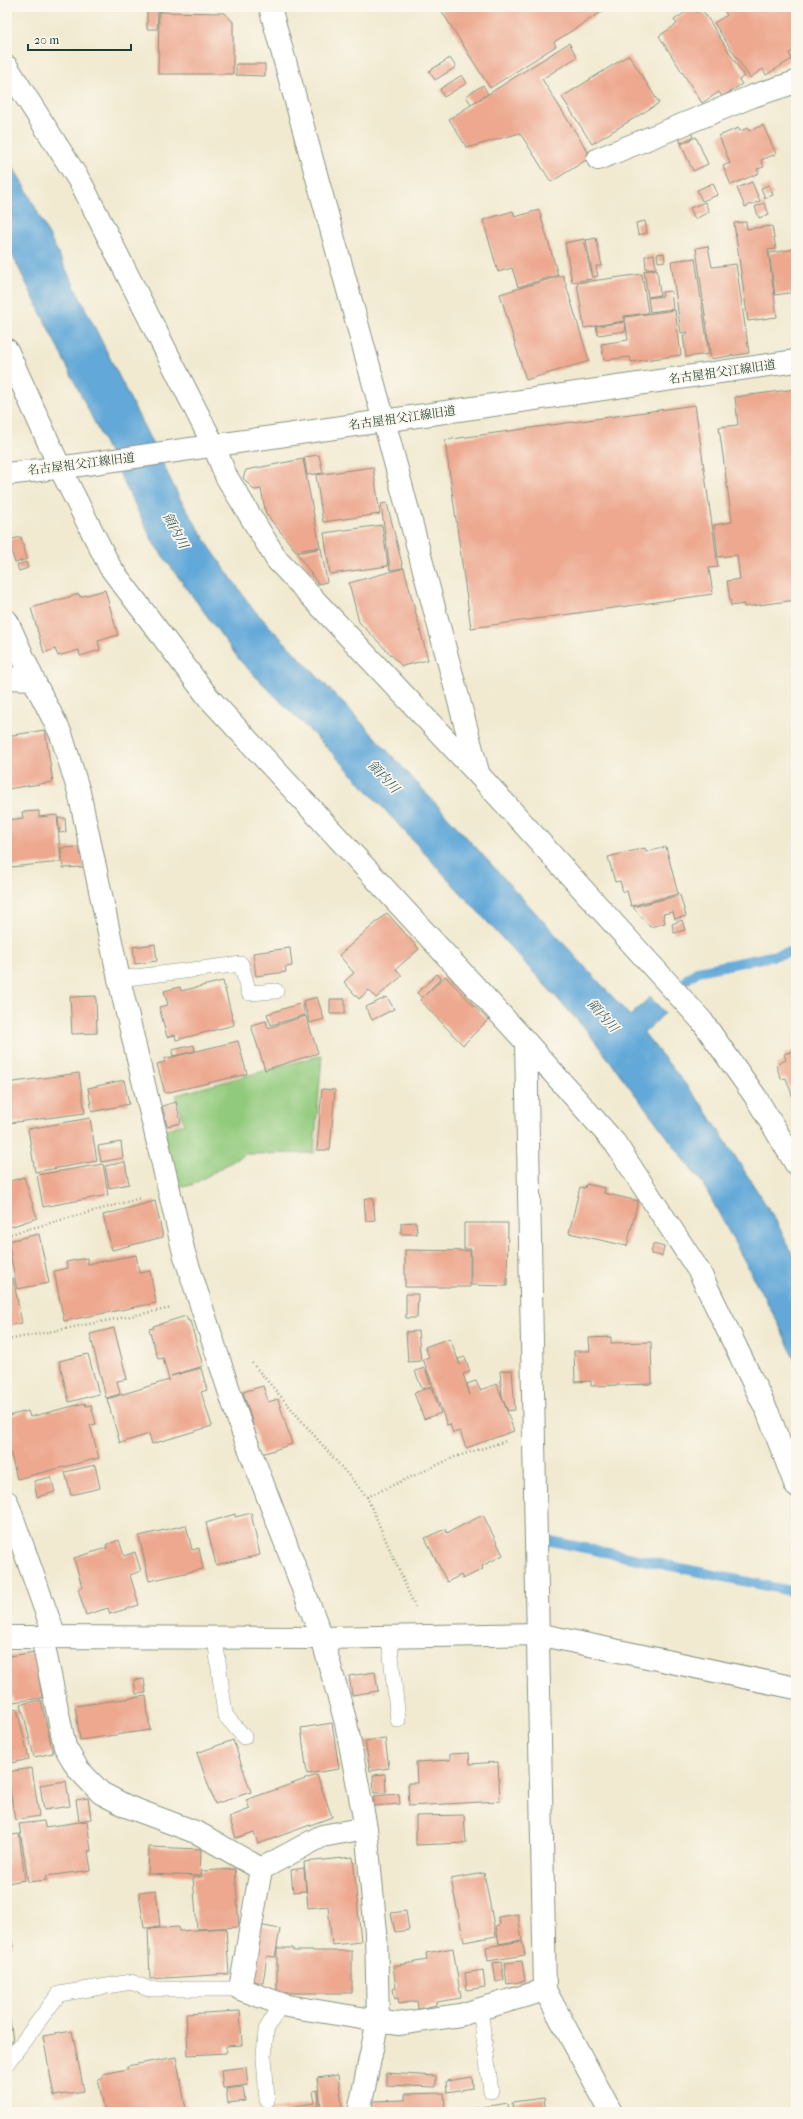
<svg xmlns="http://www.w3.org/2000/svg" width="803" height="2119" font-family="'IM FELL French Canon','Noto Serif JP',serif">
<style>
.green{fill:#92ca7d;stroke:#588458}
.water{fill:#62a8d8;stroke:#407286}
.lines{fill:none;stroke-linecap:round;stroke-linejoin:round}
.stream{stroke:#62a8d8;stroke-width:10}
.building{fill:#eda88f}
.service-casing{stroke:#889482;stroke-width:16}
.minor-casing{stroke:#889482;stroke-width:24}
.tertiary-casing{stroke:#889482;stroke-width:24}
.path{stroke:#889482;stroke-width:2.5;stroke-dasharray:1 3;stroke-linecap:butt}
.service{stroke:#fff;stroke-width:15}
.minor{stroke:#fff;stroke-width:22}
.tertiary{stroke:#fff;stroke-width:22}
.labels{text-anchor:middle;stroke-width:3.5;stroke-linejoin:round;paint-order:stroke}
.street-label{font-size:12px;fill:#1f3d34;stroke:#fbf7ec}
.water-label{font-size:13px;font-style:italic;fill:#335d65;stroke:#fbf7ec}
</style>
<rect width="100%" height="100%" fill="#fbf7ec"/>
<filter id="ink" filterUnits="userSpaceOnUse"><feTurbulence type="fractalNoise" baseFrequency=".025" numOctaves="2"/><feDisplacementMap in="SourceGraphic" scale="8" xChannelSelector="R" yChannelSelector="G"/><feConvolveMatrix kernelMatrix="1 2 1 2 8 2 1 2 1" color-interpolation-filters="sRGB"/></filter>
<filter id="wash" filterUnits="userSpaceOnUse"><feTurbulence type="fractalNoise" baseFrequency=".012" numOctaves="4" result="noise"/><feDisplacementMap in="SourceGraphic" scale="16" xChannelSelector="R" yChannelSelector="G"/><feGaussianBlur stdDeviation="0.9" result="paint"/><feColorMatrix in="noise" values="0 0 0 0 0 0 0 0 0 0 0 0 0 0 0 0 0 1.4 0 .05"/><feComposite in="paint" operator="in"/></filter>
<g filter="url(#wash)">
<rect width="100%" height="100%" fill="#f1ead1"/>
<!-- green -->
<path class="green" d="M 322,1055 L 314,1153 L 245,1154 L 192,1185 L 177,1188 L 162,1130 L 184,1124 L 176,1095 Z"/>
<!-- water -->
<path class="water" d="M 7,157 L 24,185 L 179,497 L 209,546 L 252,608 L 361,722 L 630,1016 L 650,997 L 665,1013 L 644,1033 L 703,1106 L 775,1219 L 796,1261 L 796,1362 L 778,1323 L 703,1184 L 588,1032 L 343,764 L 241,662 L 154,544 L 7,244 Z"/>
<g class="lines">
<!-- stream -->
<path class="stream" d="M 687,979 L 698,971 L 796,951
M 551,1541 L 796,1592"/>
</g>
<g id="blocks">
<!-- building -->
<path class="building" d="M 147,7 L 162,7 L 162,11 L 158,11 L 157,29 L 147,29 Z
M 439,7 L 609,7 L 554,42 L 556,46 L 490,88 Z
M 693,7 L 696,12 L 702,9 L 744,76 L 739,80 L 742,84 L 722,97 L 719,92 L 702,103 L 659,36 L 677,24 L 674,20 Z
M 722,7 L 796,7 L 796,49 L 789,53 L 792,59 L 766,75 L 763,69 L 750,78 L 714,23 L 727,15 Z
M 159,12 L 225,13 L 233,22 L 233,74 L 158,74 Z
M 569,43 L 577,57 L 542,79 L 591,157 L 551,182 L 520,133 L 467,148 L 449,119 Z
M 629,55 L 659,103 L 592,144 L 562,97 Z
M 450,58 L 456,67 L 435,80 L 429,71 Z
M 236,64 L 265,64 L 265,76 L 236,75 Z
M 462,75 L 467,83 L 444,97 L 440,89 Z
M 483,85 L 488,94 L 471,104 L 466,96 Z
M 763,125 L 776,154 L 761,160 L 764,167 L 757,169 L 759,173 L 731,185 L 723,166 L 730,163 L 719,136 L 738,128 L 740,131 L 748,128 L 749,131 Z
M 691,132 L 693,137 L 681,143 L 679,137 Z
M 696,137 L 708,164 L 693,171 L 681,144 Z
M 752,182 L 760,201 L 745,207 L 737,188 Z
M 713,183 L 718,195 L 702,201 L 697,190 Z
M 769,185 L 773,195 L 765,198 L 761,188 Z
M 705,202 L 709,212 L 695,219 L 690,208 Z
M 764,203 L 769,214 L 759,218 L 755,207 Z
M 539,210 L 558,275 L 518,287 L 512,268 L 498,272 L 483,220 L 513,211 L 515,217 Z
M 645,221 L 647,233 L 638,235 L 636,223 Z
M 746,222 L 747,229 L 772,226 L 776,249 L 768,250 L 777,317 L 748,321 L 734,223 Z
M 596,238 L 602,266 L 596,266 L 598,276 L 593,277 L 586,240 Z
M 584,239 L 592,279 L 572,282 L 565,243 Z
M 708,246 L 712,267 L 736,264 L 749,353 L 711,359 L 696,248 Z
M 796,249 L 796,292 L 775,295 L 769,253 Z
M 664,253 L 665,261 L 658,262 L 657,254 Z
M 654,254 L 656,268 L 646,269 L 645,256 Z
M 695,258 L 709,354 L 686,357 L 683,335 L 688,335 L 688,332 L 681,333 L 671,261 Z
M 657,269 L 660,295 L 648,297 L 644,271 Z
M 642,274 L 648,313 L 624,316 L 624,321 L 584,328 L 577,283 Z
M 563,275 L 589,361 L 526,380 L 500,294 Z
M 671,291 L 673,309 L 650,312 L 648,298 L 663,296 L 662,292 Z
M 675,310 L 681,355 L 631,362 L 630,357 L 604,360 L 601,344 L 628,340 L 625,317 Z
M 625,322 L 626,331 L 598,335 L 596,326 Z
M 796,389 L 796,600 L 744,607 L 744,604 L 731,606 L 727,581 L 740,579 L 737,555 L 718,557 L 714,525 L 732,522 L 719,427 L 738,425 L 735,397 Z
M 695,405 L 718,567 L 709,568 L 713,594 L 471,628 L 445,440 Z
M 319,455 L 323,473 L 307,475 L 304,457 Z
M 303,459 L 320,547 L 296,551 L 266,514 L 261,489 L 254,490 L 243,478 L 246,470 Z
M 373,467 L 380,514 L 323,522 L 316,475 Z
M 387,503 L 403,568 L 390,570 L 381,504 Z
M 382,525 L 388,566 L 330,574 L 324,533 Z
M 21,537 L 27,559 L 15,563 L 8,540 Z
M 321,548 L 327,582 L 318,584 L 297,553 Z
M 26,562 L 28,568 L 19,571 L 17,565 Z
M 404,568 L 428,660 L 402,666 L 359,622 L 349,583 Z
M 105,590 L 118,635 L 98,641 L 100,650 L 80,656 L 79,650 L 58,656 L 55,649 L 44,653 L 31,608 L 79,594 L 80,597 Z
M 45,730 L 53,782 L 7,789 L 7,736 Z
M 39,811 L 39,817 L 57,815 L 61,862 L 11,867 L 7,820 L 23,818 L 22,812 Z
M 58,818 L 65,818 L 66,832 L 60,833 Z
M 82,847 L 84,867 L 63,868 L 61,848 Z
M 666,847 L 678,894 L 631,906 L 627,891 L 623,892 L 620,881 L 615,882 L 608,857 L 645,848 L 646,852 Z
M 7,854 L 10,876 L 7,876 Z
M 680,895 L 686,916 L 675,919 L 673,912 L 663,914 L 665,923 L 650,927 L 633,907 Z
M 387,913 L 419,949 L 396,969 L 402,976 L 376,998 L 369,990 L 359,999 L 344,982 L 354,973 L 339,955 Z
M 682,920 L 685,930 L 674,933 L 672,924 Z
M 155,944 L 157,961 L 135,964 L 133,947 Z
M 290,948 L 292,966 L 285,967 L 286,972 L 256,976 L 253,953 Z
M 437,974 L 441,978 L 422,998 L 417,993 Z
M 445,976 L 488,1020 L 463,1045 L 420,1000 Z
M 223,981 L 234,1025 L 176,1040 L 175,1035 L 167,1037 L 159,1007 L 168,1005 L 164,991 L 180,987 L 181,991 Z
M 96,996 L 97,1033 L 72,1034 L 70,997 Z
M 317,997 L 324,1019 L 310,1023 L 303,1001 Z
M 387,997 L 394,1009 L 372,1020 L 366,1007 Z
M 330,999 L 345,999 L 345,1014 L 330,1014 Z
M 302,1003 L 305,1015 L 271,1025 L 267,1014 Z
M 306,1016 L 318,1053 L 265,1070 L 251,1025 L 266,1021 L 268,1028 Z
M 238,1041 L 247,1074 L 165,1093 L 157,1064 L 165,1062 L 164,1059 Z
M 194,1045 L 195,1051 L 173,1056 L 172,1050 Z
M 796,1050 L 796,1106 L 786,1078 L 781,1079 L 776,1065 L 786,1060 L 784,1054 Z
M 79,1073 L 85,1113 L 9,1123 L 7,1083 Z
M 124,1080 L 129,1104 L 92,1112 L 88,1088 Z
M 322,1089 L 335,1090 L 330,1150 L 317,1150 Z
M 176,1102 L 181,1123 L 167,1126 L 162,1106 Z
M 90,1118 L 97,1161 L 35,1172 L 28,1129 Z
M 121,1142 L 123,1158 L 101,1162 L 98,1146 Z
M 125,1162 L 129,1184 L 109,1188 L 105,1166 Z
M 103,1164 L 108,1195 L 43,1207 L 37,1175 Z
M 24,1177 L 37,1218 L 7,1228 L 7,1182 Z
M 586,1184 L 605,1188 L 604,1193 L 638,1201 L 627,1246 L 569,1233 L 580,1187 L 585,1188 Z
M 373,1197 L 375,1220 L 366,1221 L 364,1199 Z
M 155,1201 L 163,1237 L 112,1250 L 103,1215 Z
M 416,1222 L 417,1234 L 401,1234 L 401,1223 Z
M 464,1223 L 508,1223 L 507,1286 L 471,1285 L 471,1249 L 464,1249 Z
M 39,1234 L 49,1283 L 17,1289 L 8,1241 Z
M 653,1244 L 664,1247 L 662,1256 L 651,1254 Z
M 405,1250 L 470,1251 L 470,1287 L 405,1287 Z
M 136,1255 L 139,1273 L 150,1271 L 156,1303 L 64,1321 L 54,1271 L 68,1268 L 66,1262 L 87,1258 L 88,1264 Z
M 13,1278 L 22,1323 L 7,1326 L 7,1279 Z
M 406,1294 L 418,1294 L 417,1318 L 406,1318 Z
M 186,1316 L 188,1321 L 190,1321 L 203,1366 L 171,1376 L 201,1368 L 207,1390 L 201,1392 L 212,1426 L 152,1444 L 149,1434 L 120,1443 L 107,1399 L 169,1380 L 163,1358 L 158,1359 L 149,1329 L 154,1328 L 153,1326 Z
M 114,1328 L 127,1379 L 117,1381 L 120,1394 L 106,1398 L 90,1334 Z
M 418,1331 L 421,1361 L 408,1362 L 406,1332 Z
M 611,1337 L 611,1343 L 651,1342 L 652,1384 L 591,1386 L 591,1381 L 575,1382 L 574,1351 L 590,1351 L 589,1338 Z
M 450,1338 L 460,1365 L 458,1359 L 465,1357 L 470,1372 L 463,1374 L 470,1395 L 467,1384 L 476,1381 L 480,1390 L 497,1384 L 514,1431 L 466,1448 L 460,1431 L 453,1433 L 450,1424 L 447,1425 L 423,1359 L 429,1357 L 425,1347 Z
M 88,1354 L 99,1394 L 69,1402 L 59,1361 Z
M 425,1368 L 431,1386 L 422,1389 L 415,1371 Z
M 512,1370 L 515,1410 L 508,1411 L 502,1397 L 500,1371 Z
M 263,1386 L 268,1402 L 278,1399 L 292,1444 L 262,1454 L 243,1392 Z
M 431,1387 L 441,1413 L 424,1419 L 414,1393 Z
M 85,1403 L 86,1406 L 91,1405 L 96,1424 L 90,1425 L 99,1458 L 17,1479 L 7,1439 L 7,1423 L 10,1422 L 8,1416 L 28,1411 L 30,1417 Z
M 95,1465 L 100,1488 L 71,1495 L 65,1472 Z
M 51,1477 L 55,1492 L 37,1497 L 34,1481 Z
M 251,1513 L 260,1555 L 216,1565 L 206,1523 L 235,1514 L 235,1517 Z
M 483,1515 L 503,1555 L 482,1566 L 483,1569 L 463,1579 L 461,1575 L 447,1582 L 425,1538 L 445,1529 L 447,1533 Z
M 186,1525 L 192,1550 L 199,1548 L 203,1569 L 149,1581 L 139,1536 Z
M 119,1540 L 124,1556 L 135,1552 L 141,1571 L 130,1575 L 139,1605 L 110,1614 L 108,1608 L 86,1615 L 78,1589 L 82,1587 L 74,1558 L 107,1548 L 106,1545 Z
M 7,1571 L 9,1571 L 8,1614 L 7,1614 Z
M 35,1652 L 42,1698 L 13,1702 L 11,1685 L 7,1685 L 7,1655 L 10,1654 L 10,1656 Z
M 375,1672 L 378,1691 L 352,1695 L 349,1676 Z
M 144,1679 L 146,1693 L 136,1694 L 134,1680 Z
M 146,1696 L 150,1730 L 80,1740 L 75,1706 Z
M 41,1700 L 53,1753 L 34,1757 L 21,1704 Z
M 17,1709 L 29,1759 L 7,1764 L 7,1711 Z
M 332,1723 L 339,1769 L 307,1774 L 301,1728 Z
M 385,1738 L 389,1768 L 370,1771 L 365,1741 Z
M 233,1740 L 251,1792 L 215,1804 L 197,1753 Z
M 469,1753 L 470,1764 L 498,1762 L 500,1801 L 409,1806 L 408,1783 L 417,1783 L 416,1762 L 450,1760 L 450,1754 Z
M 32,1768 L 39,1816 L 15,1820 L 7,1772 Z
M 385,1774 L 386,1793 L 374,1793 L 373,1775 Z
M 317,1775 L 332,1817 L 258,1844 L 254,1832 L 236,1838 L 229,1817 L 250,1809 L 246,1800 Z
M 66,1781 L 70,1806 L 44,1810 L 40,1785 Z
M 399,1794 L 400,1804 L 374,1806 L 374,1796 Z
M 88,1798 L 91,1819 L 79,1821 L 76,1800 Z
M 464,1815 L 466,1843 L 416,1845 L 416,1816 Z
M 44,1821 L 45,1827 L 87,1821 L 91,1851 L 88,1851 L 91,1870 L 46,1876 L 47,1880 L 28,1882 L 19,1824 Z
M 19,1834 L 25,1880 L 7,1883 L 7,1836 Z
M 149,1847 L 201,1849 L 200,1876 L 148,1874 Z
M 353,1857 L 361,1942 L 332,1945 L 328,1906 L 308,1908 L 304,1862 Z
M 304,1868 L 306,1891 L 293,1892 L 291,1870 Z
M 235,1869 L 239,1927 L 197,1929 L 193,1877 L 202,1877 L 201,1871 Z
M 484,1873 L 496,1936 L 464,1942 L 451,1879 Z
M 156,1890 L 160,1927 L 144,1928 L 139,1892 Z
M 406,1911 L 409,1930 L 395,1932 L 391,1913 Z
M 518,1914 L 522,1940 L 499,1944 L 496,1926 L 500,1924 L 498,1917 Z
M 7,1915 L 13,1947 L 7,1948 Z
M 258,1925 L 280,1929 L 275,1957 L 267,1956 L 263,1983 L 248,1980 Z
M 178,1927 L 179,1931 L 226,1928 L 229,1974 L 150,1979 L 148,1929 Z
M 522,1941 L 525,1955 L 488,1961 L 486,1947 Z
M 277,1948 L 293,1948 L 293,1951 L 352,1951 L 352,1993 L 277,1993 Z
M 453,1948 L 461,1998 L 437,2002 L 437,2005 L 418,2009 L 417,2001 L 399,2004 L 398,1998 L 395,1999 L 393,1989 L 396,1988 L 393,1966 L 427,1960 L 426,1953 Z
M 522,1961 L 525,1981 L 507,1984 L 504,1963 Z
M 501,1962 L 504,1980 L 496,1982 L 493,1963 Z
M 483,1970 L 485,1987 L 467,1990 L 465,1973 Z
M 7,1998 L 13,2041 L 7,2042 Z
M 240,2011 L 242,2045 L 226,2046 L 226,2053 L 188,2055 L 186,2014 Z
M 72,2031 L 84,2091 L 54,2096 L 43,2036 Z
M 176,2057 L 186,2109 L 172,2112 L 105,2112 L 98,2079 L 103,2078 L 103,2074 L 128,2069 L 127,2066 Z
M 246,2067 L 248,2085 L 223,2088 L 221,2070 Z
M 386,2073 L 436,2076 L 436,2087 L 386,2085 Z
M 338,2075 L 343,2112 L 322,2112 L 317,2078 Z
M 472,2077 L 473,2088 L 447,2092 L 446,2081 Z
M 243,2087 L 245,2101 L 228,2103 L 226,2089 Z
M 318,2090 L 319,2112 L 257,2112 L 315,2103 L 313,2091 Z
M 444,2093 L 445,2112 L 374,2112 L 374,2101 L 405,2100 L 405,2094 Z
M 544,2098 L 546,2112 L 513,2112 L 512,2102 Z
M 508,2103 L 509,2112 L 456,2112 L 456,2111 Z"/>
</g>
</g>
<g filter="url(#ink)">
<use href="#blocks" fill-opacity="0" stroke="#889482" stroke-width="1"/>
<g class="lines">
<!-- service casing -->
<g class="service-casing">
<path id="service" d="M 119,979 L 241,964 L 249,993 L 276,991
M 389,1637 L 398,1720
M 215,1638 L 225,1715 L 244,1737
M 480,2009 L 491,2091
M 7,2063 L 59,1994 L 131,1982 L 149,1989 L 240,1989
M 267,2100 L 264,2057 L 266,2030 L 281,2004"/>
</g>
<!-- minor casing -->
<g class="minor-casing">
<path id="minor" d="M 270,7 L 384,421 L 478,772
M 7,67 L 82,185 L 214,446 L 226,476 L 277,560 L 479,775 L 702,1021 L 755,1096 L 796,1164
M 598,159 L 753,96 L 796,82
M 7,350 L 60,468 L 110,567 L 208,697 L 526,1042 L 615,1143 L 699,1271 L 768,1413 L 796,1486
M 7,621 L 33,679 L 61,734 L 79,792 L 119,979 L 184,1253 L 241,1427 L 322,1638 L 346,1723 L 366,1828 L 376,1932 L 378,2020 L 359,2112
M 7,678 L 33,679
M 526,1042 L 545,1990 L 611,2112
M 7,1502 L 55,1637
M 7,1637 L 322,1638 L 537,1634 L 796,1688
M 42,1637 L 65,1747 L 78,1769 L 101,1793 L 126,1806 L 198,1833 L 261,1869 L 322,1836 L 366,1828
M 261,1869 L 240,1989 L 287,2006 L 398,2024 L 460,2015 L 545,1990"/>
</g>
<!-- tertiary casing -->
<g class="tertiary-casing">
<path id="tertiary" d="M 7,474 L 80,465 L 796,361"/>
</g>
<!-- path -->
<path class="path" d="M 7,1235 L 141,1198
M 7,1340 L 172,1308
M 252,1363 L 367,1497 L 415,1607
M 367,1497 L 455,1457 L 506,1441"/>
<!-- service -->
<use href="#service" class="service"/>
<!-- minor -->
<use href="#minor" class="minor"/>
<!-- tertiary -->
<use href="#tertiary" class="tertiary"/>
</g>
</g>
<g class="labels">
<!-- street labels -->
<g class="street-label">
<text transform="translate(722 372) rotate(-8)" y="4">名古屋祖父江線旧道</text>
<text transform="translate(402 418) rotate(-8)" y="4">名古屋祖父江線旧道</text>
<text transform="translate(81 464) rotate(-7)" y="4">名古屋祖父江線旧道</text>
</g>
<!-- water labels -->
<g class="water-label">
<text transform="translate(176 530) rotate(62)" y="5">領内川</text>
<text transform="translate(384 776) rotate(47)" y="5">領内川</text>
<text transform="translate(603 1015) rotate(48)" y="5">領内川</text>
</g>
</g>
<!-- margin -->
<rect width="803" height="2119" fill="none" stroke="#fbf7ec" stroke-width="24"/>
<!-- scale -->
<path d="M28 44v6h103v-6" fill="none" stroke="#1f3d34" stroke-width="2"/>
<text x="34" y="44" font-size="12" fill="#1f3d34" stroke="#fbf7ec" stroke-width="3" paint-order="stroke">20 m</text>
</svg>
